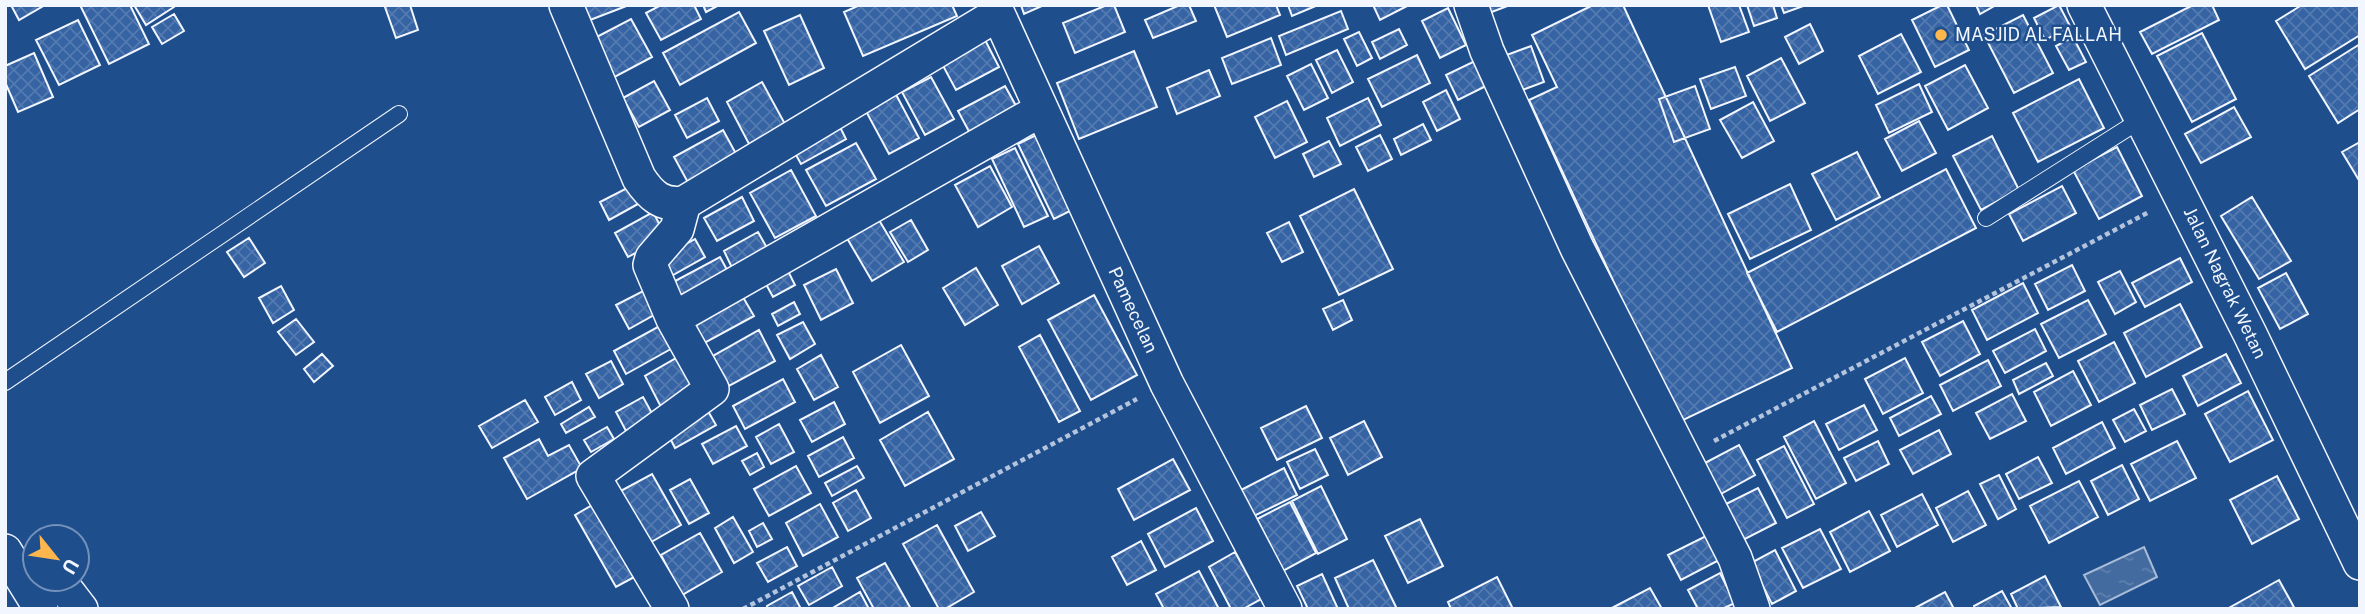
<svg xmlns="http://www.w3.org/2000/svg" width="2365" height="614" font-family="'Public Sans',sans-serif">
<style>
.water{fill:url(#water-ripples);stroke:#a8bbd7;stroke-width:2}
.building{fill:url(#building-cross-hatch);stroke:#f2f6ff;stroke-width:2}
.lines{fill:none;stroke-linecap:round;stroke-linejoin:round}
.service-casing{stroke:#f2f6ff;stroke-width:18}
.minor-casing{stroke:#f2f6ff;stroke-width:36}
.path{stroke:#b3c4dc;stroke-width:4.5;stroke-dasharray:5 3.5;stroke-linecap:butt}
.service{stroke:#1f4e8c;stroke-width:16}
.minor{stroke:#1f4e8c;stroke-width:33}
.poi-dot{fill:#ffb74d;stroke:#1f4e8c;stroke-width:2.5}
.labels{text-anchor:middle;stroke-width:5;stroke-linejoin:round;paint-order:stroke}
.poi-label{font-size:18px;fill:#f2f6ff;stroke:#1f4e8c;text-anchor:start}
.street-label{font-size:18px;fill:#f2f6ff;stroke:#1f4e8c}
</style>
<defs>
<pattern id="water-ripples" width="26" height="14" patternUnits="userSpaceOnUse" patternTransform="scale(1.75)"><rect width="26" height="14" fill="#446ba0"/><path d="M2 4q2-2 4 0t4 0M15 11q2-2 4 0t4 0" fill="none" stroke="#5f81ae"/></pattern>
<pattern id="building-cross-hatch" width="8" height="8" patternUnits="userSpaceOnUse" patternTransform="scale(1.75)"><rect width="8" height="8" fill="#3563a3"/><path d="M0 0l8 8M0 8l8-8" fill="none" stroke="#537ab1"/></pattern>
</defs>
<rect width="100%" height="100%" fill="#1f4e8c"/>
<!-- water -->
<path class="water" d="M 2144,547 L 2157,577 L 2100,605 L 2084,575 Z"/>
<!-- building -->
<path class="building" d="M 11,5 L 45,5 L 19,20 Z
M 80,5 L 130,5 L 149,44 L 109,64 Z
M 134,5 L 173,5 L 174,7 L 146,25 Z
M 389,5 L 410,5 L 418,30 L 396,38 L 385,7 Z
M 578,5 L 629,5 L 585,22 Z
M 661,5 L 694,5 L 701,19 L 661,40 L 646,13 Z
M 703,5 L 719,5 L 706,12 Z
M 860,5 L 952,5 L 957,16 L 863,56 L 844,12 Z
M 1021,5 L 1044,5 L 1024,14 Z
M 1107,5 L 1114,5 L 1125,32 L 1075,53 L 1063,23 Z
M 1180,5 L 1189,5 L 1196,21 L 1153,38 L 1145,20 Z
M 1214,5 L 1276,5 L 1280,15 L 1227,37 Z
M 1288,5 L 1318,5 L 1292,16 Z
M 1373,5 L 1409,5 L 1380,20 Z
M 1481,5 L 1510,5 L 1484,15 Z
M 1593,5 L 1623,5 L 1792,368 L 1679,422 L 1529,100 L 1557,87 L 1532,35 Z
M 1708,5 L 1739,5 L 1749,32 L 1721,42 Z
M 1747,5 L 1773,5 L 1777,18 L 1754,26 Z
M 1781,5 L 1806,5 L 1784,13 Z
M 1942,5 L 1947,5 L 1969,50 L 1935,67 L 1912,20 Z
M 1976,5 L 1996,5 L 1980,14 Z
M 2059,5 L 2070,26 L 2045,40 L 2034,18 Z
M 2193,5 L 2212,5 L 2219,20 L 2152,54 L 2140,32 Z
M 2302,5 L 2360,5 L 2360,35 L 2305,69 L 2276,21 Z
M 1448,8 L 1466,45 L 1440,58 L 1422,21 Z
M 1341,11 L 1348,29 L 1286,55 L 1279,36 Z
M 739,12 L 756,43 L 680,85 L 663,53 Z
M 174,14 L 184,31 L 162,44 L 152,27 Z
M 800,15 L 824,68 L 789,85 L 764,31 Z
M 2023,15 L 2053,73 L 2014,93 L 1984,35 Z
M 631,19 L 652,57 L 609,80 L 589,41 Z
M 78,20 L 100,65 L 59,85 L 36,40 Z
M 1810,24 L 1823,51 L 1799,64 L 1785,37 Z
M 1399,29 L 1407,45 L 1380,59 L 1372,42 Z
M 1359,32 L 1372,58 L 1357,66 L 1344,39 Z
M 2202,33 L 2236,99 L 2192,122 L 2157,56 Z
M 1901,34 L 1921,72 L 1878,94 L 1859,56 Z
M 2073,37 L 2086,62 L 2069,70 L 2056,46 Z
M 984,38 L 999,67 L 956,90 L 941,62 Z
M 1271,38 L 1281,65 L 1232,84 L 1222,58 Z
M 2360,44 L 2360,109 L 2338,123 L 2309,76 Z
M 1531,46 L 1544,82 L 1514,93 L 1501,57 Z
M 1337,50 L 1353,82 L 1332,93 L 1316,60 Z
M 1134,51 L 1157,107 L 1079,139 L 1057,83 Z
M 34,53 L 53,97 L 18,112 L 5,82 L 5,66 Z
M 1417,55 L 1430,83 L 1382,107 L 1368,79 Z
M 1781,58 L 1805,103 L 1770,121 L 1747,76 Z
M 1479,59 L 1490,84 L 1458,100 L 1446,75 Z
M 1311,64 L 1328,98 L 1304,110 L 1287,76 Z
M 1965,65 L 1988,108 L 1948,130 L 1925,86 Z
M 1735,67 L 1746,96 L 1711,109 L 1700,79 Z
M 1209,70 L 1220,96 L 1177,114 L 1167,88 Z
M 931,77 L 954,119 L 925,135 L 902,92 Z
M 2079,79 L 2104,128 L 2038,162 L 2013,113 Z
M 654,81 L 670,110 L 639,127 L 623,98 Z
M 762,82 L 785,124 L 749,144 L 727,102 Z
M 1919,84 L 1932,112 L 1889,133 L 1876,105 Z
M 891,85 L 919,138 L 889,154 L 861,102 Z
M 1005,86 L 1020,113 L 973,139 L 958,111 Z
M 1695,86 L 1710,129 L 1674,142 L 1659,99 Z
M 1446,90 L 1460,119 L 1437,131 L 1423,102 Z
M 707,98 L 719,121 L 687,138 L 675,115 Z
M 1368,98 L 1381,125 L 1340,146 L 1327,118 Z
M 1287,101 L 1307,142 L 1275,158 L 1255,117 Z
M 1753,102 L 1774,141 L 1742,158 L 1720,120 Z
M 2234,107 L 2251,137 L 2201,163 L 2185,134 Z
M 837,121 L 846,139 L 801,164 L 791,146 Z
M 1919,121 L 1936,153 L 1902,171 L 1885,139 Z
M 1423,124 L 1431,140 L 1401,155 L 1394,139 Z
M 723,130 L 740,161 L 691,188 L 674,157 Z
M 1044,131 L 1080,206 L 1054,219 L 1018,144 Z
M 1380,135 L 1392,159 L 1368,171 L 1356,147 Z
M 1992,136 L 2019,190 L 1981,210 L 1953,156 Z
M 1329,141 L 1341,164 L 1314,177 L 1303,154 Z
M 2360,142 L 2360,182 L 2342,152 Z
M 856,143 L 876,179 L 826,206 L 806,170 Z
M 2117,147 L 2142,196 L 2099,219 L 2073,170 Z
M 1015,148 L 1048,216 L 1024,227 L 992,159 Z
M 1857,152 L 1880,197 L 1836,220 L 1812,174 Z
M 990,166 L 1012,207 L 978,227 L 955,185 Z
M 1946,169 L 1976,228 L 1777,332 L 1747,273 Z
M 791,170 L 816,216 L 775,238 L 750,193 Z
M 1790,184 L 1811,230 L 1750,259 L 1728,214 Z
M 2062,186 L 2076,213 L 2023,241 L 2009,214 Z
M 629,187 L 638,204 L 609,220 L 600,202 Z
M 1354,189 L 1393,269 L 1339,295 L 1300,216 Z
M 742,197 L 754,221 L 717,241 L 704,218 Z
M 2252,197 L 2291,261 L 2259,279 L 2221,216 Z
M 653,212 L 666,237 L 628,257 L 615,233 Z
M 876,215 L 904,262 L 872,281 L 844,233 Z
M 911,220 L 928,250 L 908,262 L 890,232 Z
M 1289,222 L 1303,252 L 1282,262 L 1267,233 Z
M 758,232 L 771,255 L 735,274 L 724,251 Z
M 249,238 L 265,263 L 244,277 L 227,252 Z
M 695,239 L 705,257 L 666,279 L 655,260 Z
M 1039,246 L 1059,283 L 1022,304 L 1002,266 Z
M 720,257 L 731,277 L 673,308 L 662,288 Z
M 2180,258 L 2192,282 L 2145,307 L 2132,283 Z
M 785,265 L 795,285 L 773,297 L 762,277 Z
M 2072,265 L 2085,291 L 2048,310 L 2035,284 Z
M 976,268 L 998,305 L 965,325 L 943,288 Z
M 836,269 L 853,303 L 821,320 L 804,285 Z
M 2120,271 L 2136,302 L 2115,314 L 2098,282 Z
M 2286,273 L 2308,314 L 2280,329 L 2258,288 Z
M 2023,283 L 2038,313 L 1987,340 L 1972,310 Z
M 281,286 L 294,310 L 273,323 L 259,298 Z
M 649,288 L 661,311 L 629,329 L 616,305 Z
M 740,292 L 754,316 L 697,347 L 684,324 Z
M 1094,295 L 1137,375 L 1091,400 L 1048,320 Z
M 1343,300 L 1352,320 L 1333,330 L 1323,309 Z
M 2088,300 L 2106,334 L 2059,358 L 2041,324 Z
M 794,302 L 800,314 L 778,326 L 772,314 Z
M 2180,304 L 2202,347 L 2146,377 L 2124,333 Z
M 296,319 L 314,342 L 296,355 L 278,332 Z
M 1963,321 L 1980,354 L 1940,376 L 1922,342 Z
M 803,322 L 815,344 L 790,359 L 777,335 Z
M 665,323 L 678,345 L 626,374 L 614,351 Z
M 2035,329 L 2046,351 L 2005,373 L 1993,351 Z
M 759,330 L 775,361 L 729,386 L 713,356 Z
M 1040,335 L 1080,411 L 1059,422 L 1019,347 Z
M 2114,342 L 2135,383 L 2099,402 L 2078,361 Z
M 901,345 L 929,396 L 880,423 L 853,372 Z
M 685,353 L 703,387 L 662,409 L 645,376 Z
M 322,354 L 333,366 L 314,382 L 304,369 Z
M 2226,354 L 2241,383 L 2198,406 L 2183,376 Z
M 821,355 L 838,387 L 814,400 L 797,369 Z
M 1905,358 L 1923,393 L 1883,414 L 1865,379 Z
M 1988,360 L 2001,386 L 1953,411 L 1940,385 Z
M 611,361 L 623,384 L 599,398 L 586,374 Z
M 2046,363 L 2053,376 L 2019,394 L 2013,380 Z
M 2073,371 L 2091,405 L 2051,426 L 2034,392 Z
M 783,379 L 795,402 L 745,429 L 733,406 Z
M 572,382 L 581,400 L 555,415 L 545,397 Z
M 2172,389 L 2185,414 L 2152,430 L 2140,405 Z
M 2248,391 L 2273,440 L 2230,462 L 2205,414 Z
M 2012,394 L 2026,421 L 1990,439 L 1976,413 Z
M 1931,396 L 1941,414 L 1899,436 L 1890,418 Z
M 643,397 L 654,417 L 626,431 L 616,412 Z
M 525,400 L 538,422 L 492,448 L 479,426 Z
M 834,402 L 845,424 L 812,442 L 800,420 Z
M 704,404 L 716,425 L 675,448 L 664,426 Z
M 1864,405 L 1877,430 L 1839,450 L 1826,424 Z
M 1306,406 L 1322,438 L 1277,460 L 1261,428 Z
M 589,407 L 595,417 L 566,433 L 561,424 Z
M 2134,409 L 2146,431 L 2125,442 L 2113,420 Z
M 928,412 L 954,459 L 905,486 L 880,440 Z
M 1364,421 L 1382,457 L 1348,475 L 1330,438 Z
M 1814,421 L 1846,483 L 1816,499 L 1784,437 Z
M 2102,422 L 2115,448 L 2066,474 L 2053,448 Z
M 779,424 L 794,452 L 771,464 L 756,437 Z
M 736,426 L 747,446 L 713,464 L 702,444 Z
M 607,427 L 614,439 L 591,452 L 584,440 Z
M 1939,430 L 1951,454 L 1913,474 L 1900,450 Z
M 843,437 L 854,458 L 819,477 L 808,456 Z
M 539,439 L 548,456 L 569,445 L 582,468 L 527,499 L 504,458 Z
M 1878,441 L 1889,464 L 1856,481 L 1844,458 Z
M 2177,441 L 2196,478 L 2150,501 L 2131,464 Z
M 1739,445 L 1755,475 L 1719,495 L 1703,464 Z
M 1784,446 L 1814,504 L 1787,518 L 1757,460 Z
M 1315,449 L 1328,475 L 1300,489 L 1287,462 Z
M 757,453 L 764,467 L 750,475 L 742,461 Z
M 2038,457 L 2052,483 L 2019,499 L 2006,474 Z
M 1173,459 L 1190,490 L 1134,520 L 1118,489 Z
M 2122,465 L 2139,499 L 2108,515 L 2091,481 Z
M 796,466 L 811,493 L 769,516 L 754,489 Z
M 857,466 L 864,478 L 832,496 L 825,483 Z
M 1284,468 L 1297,495 L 1252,517 L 1239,491 Z
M 652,474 L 681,525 L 646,545 L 617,493 Z
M 1999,475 L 2016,509 L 1998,519 L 1980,484 Z
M 2277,476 L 2299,519 L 2252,544 L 2230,500 Z
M 690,479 L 709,513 L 689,524 L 670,490 Z
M 2079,481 L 2098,517 L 2049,543 L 2030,506 Z
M 1321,486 L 1347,539 L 1318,554 L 1292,501 Z
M 1758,488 L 1776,523 L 1743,540 L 1724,505 Z
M 856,490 L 871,518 L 848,531 L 833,503 Z
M 1968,491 L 1986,525 L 1953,542 L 1936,508 Z
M 1922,494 L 1938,525 L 1897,547 L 1881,515 Z
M 1290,502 L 1316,553 L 1283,571 L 1257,519 Z
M 594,504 L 636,576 L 616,587 L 575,515 Z
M 820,504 L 838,537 L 803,556 L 786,523 Z
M 1196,508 L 1213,541 L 1165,567 L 1148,534 Z
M 1869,511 L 1890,551 L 1850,572 L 1830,532 Z
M 981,512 L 995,536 L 968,551 L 955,526 Z
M 733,517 L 753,552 L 734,563 L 715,528 Z
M 1420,519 L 1443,566 L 1408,583 L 1385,536 Z
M 763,523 L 772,539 L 757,547 L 749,531 Z
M 937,525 L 974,592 L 945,609 L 939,609 L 903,544 Z
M 1820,529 L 1841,569 L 1803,588 L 1782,548 Z
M 700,533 L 722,572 L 682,595 L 661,555 Z
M 1708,535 L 1721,559 L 1681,580 L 1668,555 Z
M 1141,541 L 1156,570 L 1127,585 L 1112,557 Z
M 787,547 L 797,566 L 768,582 L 757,563 Z
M 1775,550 L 1796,591 L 1772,604 L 1751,563 Z
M 1235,552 L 1261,599 L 1243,609 L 1231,609 L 1209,567 Z
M 1373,560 L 1397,609 L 1349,609 L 1335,578 Z
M 885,563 L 911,609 L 874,609 L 857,578 Z
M 832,567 L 842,586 L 809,605 L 798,586 Z
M 1199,571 L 1219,609 L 1164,609 L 1156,594 Z
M 1720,573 L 1735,603 L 1722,609 L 1698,609 L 1688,590 Z
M 1322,574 L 1338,609 L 1308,609 L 1297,586 Z
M 2045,576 L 2061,607 L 2018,609 L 2011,594 Z
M 1497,577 L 1513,609 L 1451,609 L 1448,602 Z
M 2279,580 L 2295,609 L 2227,609 Z
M 1650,588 L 1662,609 L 1610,609 Z
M 2002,591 L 2012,609 L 1975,609 L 1974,606 Z
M 792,592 L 801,609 L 768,609 L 767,606 Z
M 860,592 L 869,609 L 831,609 Z
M 1945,592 L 1954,609 L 1913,609 Z"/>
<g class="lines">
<!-- service casing -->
<g class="service-casing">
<path id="service" d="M 1986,218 L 2142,119
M 5,382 L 399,114"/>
</g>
<!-- minor casing -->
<g class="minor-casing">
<path id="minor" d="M 566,5 L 639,178 C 651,196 662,206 684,203 L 998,14
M 994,5 L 1167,384 L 1285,609
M 1471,5 L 1487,51 L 1577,248 L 1735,558 L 1753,609
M 2084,5 L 2250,334 L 2360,563
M 684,203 L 677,229 L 652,258 L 650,265 L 673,319 L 1041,110
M 5,551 L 41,609
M 31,592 C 63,577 60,583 81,609
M 672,609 L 593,476 L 712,389 L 673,319"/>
</g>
<!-- path -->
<path class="path" d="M 1714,441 L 2149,212
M 743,609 L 1137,399"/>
<!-- service -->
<use href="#service" class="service"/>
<!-- minor -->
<use href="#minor" class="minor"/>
</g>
<!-- markers -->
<circle class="poi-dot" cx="1941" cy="35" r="7"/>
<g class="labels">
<!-- poi labels -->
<g class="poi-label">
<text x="1955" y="41">MASJID AL FALLAH</text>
</g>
<!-- street labels -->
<g class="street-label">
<text transform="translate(2225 283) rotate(64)" y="6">Jalan Nagrak Wetan</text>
<text transform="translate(1133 310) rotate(65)" y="6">Pamecelan</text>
</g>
</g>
<!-- border -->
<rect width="2365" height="614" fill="none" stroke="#f2f6ff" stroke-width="14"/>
<!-- north arrow -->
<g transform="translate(56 558) rotate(120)"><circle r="33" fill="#1f4e8c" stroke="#7391ba" stroke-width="2"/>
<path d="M0-5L12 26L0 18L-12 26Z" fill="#ffb74d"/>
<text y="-10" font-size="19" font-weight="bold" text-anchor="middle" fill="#f2f6ff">U</text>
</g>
</svg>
